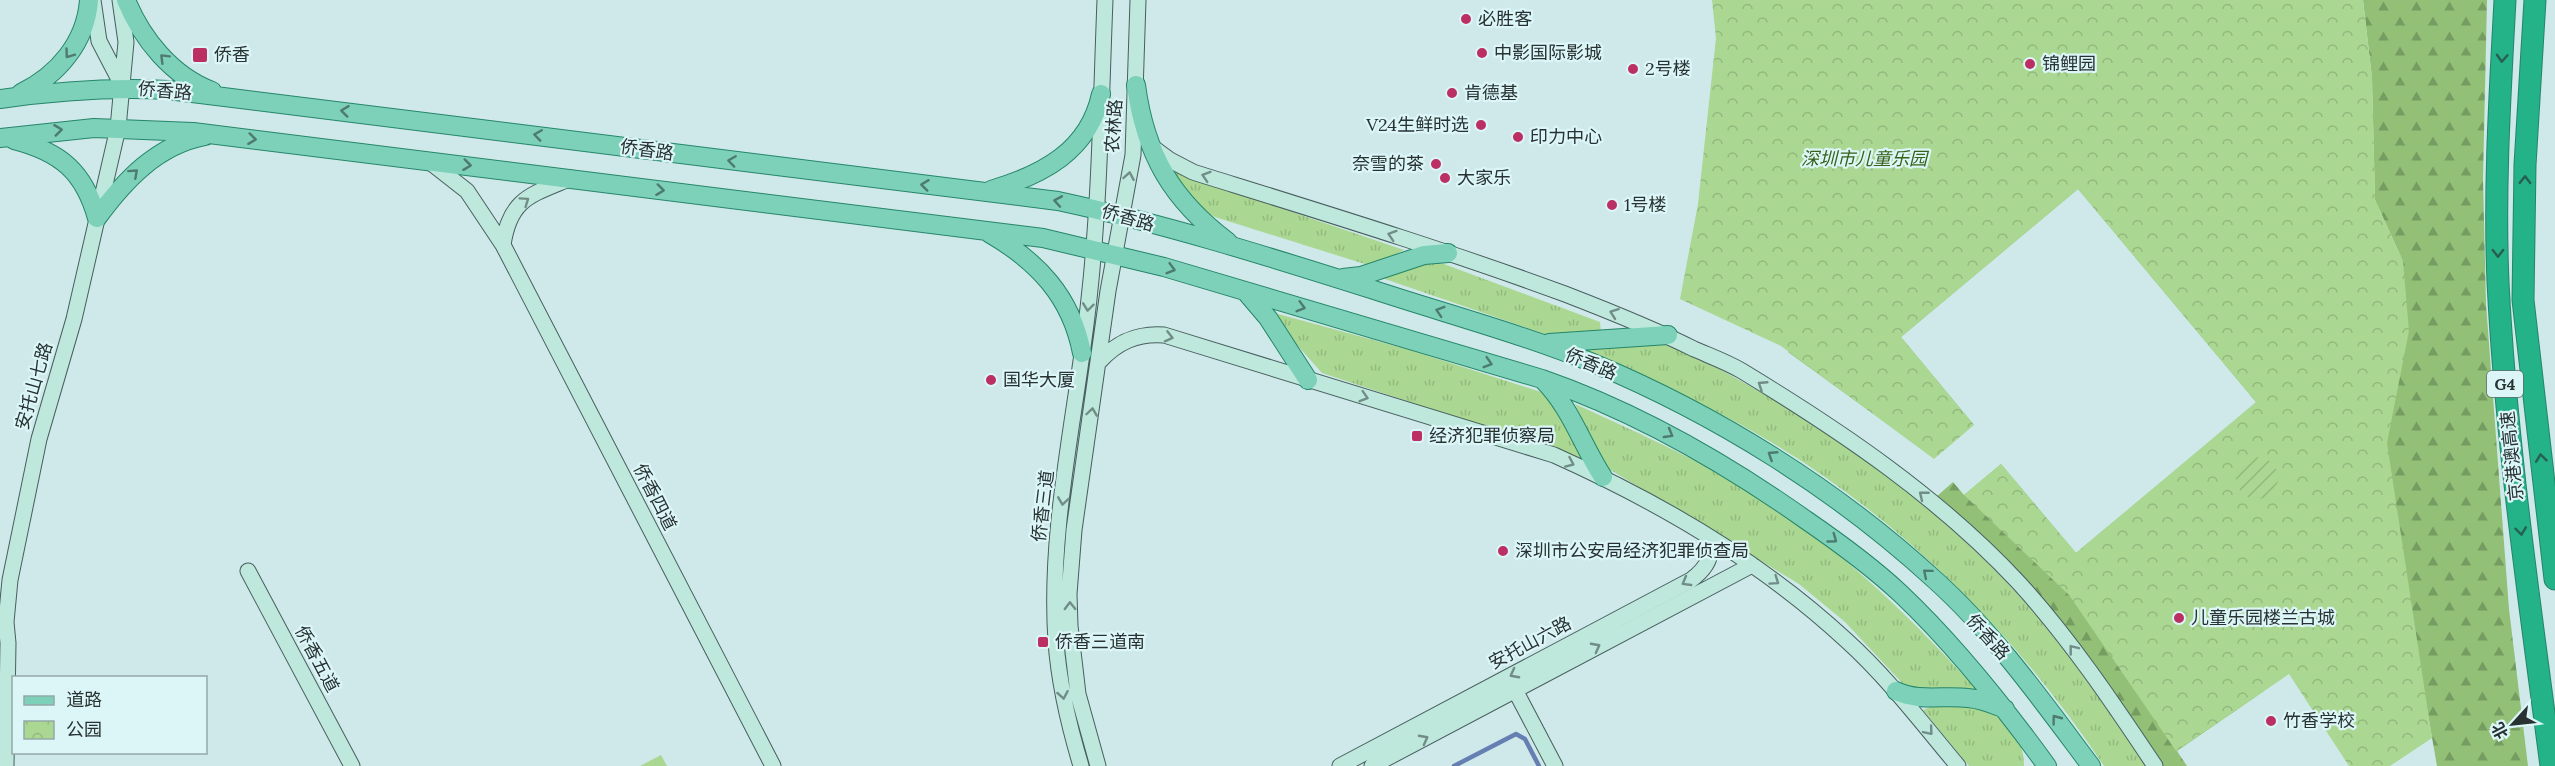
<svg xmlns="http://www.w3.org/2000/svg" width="2555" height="766" font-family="Lora,'Noto Sans SC',serif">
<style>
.grass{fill:url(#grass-tufts)}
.forest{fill:url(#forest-firs)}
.park{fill:url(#park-crowns)}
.garden{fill:url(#garden-furrows)}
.pitch{fill:#aad791}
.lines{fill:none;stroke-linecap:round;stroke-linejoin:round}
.stream{stroke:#667fb2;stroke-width:4.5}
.secondary-casing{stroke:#485e5f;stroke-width:17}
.primary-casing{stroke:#25856a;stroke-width:20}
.highway-casing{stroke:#25856a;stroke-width:23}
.secondary{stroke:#bde8db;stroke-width:15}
.primary{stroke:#7cd1b8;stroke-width:18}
.highway{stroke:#24b288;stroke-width:21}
.oneway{stroke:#4e7a6f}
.oneway2{stroke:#275f51}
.oneway3{stroke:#728d87}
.poi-dot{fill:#bc2f63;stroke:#dcf6f7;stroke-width:2}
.labels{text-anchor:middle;stroke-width:4.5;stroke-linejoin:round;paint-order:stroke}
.shield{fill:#dcf6f7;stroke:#5e6d6e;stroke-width:1.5}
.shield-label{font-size:16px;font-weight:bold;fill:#283233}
.poi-label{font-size:18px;fill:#283233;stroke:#dcf6f7;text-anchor:start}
.street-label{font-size:18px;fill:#283233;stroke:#dcf6f7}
.park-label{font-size:18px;font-style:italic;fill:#376217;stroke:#dcf6f7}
</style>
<defs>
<pattern id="grass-tufts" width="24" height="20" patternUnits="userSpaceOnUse" patternTransform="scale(1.5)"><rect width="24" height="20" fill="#aad791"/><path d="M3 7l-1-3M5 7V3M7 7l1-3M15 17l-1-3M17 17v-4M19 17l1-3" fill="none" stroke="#92b97e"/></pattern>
<pattern id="forest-firs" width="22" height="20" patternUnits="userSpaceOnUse" patternTransform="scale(1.5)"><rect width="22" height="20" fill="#91c076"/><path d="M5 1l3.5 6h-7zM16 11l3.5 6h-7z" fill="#769d61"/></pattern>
<pattern id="park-crowns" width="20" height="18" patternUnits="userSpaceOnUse" patternTransform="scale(1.5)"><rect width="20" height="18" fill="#aad791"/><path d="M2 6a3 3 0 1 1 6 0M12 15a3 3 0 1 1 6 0" fill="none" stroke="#92b97e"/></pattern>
<pattern id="garden-furrows" width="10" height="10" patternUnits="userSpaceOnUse" patternTransform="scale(1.5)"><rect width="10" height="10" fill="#aad791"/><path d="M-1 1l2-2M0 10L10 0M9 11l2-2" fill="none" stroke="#92b97e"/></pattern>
</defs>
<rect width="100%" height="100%" fill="#cfe9ea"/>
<!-- grass -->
<path class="grass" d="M 1169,164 L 1201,181 L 1404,250 L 1371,266 L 1215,217 L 1191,203 L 1169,171 Z
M 1433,260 L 1600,322 L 1601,332 L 1562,340 L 1379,277 Z
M 1267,311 L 1410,350 L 1541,392 L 1555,400 L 1585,460 L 1322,373 Z
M 1656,339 C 1696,354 1732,376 1769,397 C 1859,449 1941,512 2012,588 C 2063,643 2105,705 2147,766 L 2104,766 C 2016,633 1897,515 1759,435 C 1703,402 1642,378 1583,351 Z
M 1575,404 C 1643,435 1713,466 1774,507 C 1851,558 1916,623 1978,691 L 1906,687 L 1845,622 L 1799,584 L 1604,466 Z
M 1974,703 C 2001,717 2024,732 2024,766 L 1969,766 L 1923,710 L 1935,705 Z"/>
<!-- forest -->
<path class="forest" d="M 2363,0 L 2487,0 L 2483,179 L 2486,304 L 2509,609 L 2528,766 L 2437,766 L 2426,703 L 2256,402 L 2078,189 L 1901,337 L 1974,425 L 1868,410 L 1788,352 L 1840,265 L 1993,205 L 2338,134 L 2403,261 L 2375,200 L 2372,78 Z
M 2001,464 L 2076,553 L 2165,479 L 2264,691 L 2177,751 L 2187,766 L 2159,766 L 2043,603 L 1975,529 L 1936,497 L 1953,482 L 1964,495 Z"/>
<!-- park -->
<path class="park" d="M 1712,0 L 2363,0 L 2372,78 L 2375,200 L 2403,261 L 2409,331 L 2387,443 L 2432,738 L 2390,766 L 2349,766 L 2289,674 L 2176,751 L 2069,595 L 1964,495 L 2001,464 L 2076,553 L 2256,402 L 2078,189 L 1901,337 L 1974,425 L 1934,459 L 1781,346 L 1680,299 L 1698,204 L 1716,38 Z"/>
<!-- garden -->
<path class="garden" d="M2236 478a21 21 0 1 1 42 0a21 21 0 1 1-42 0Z"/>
<!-- pitch -->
<path class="pitch" d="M 661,755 L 667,766 L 640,766 Z"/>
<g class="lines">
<!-- stream -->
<path class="stream" d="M 1454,766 L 1516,734 L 1525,739 L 1539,766"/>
<!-- secondary casing -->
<g class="secondary-casing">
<path id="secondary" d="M 93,0 L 99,41 L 123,87
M 1151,146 L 1170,160 L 1193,172 C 1318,211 1443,249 1565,294 C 1609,311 1652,328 1694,349 C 1710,356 1727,362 1742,371 C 1841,431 1939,497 2019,583 C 2070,639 2113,703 2155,766
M 430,162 L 467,191 L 503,245 L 773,766
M 503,245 C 510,198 531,195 571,178
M 1099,362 C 1117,342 1137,333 1164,335 L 1554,455 C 1659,502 1761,561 1846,640 C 1888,678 1922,723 1958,766
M 248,571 L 352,766
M 1515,690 L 1555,766
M 6,766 L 8,643 L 6,622 L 10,580 L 39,439 L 74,319 L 118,128 L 126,42 L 120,0
M 1081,766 C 1069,726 1059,684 1056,642 C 1048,527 1077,412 1089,299 C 1100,200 1101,99 1105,0
M 1098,766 L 1078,694 L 1070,626 L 1069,594 L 1074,530 L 1108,291 L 1133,155 L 1138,0
M 1340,766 L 1691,580 C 1707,568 1716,554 1706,535
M 1372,766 L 1752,565"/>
</g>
<!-- primary casing -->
<g class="primary-casing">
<path id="primary" d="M 126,0 C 142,39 172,76 212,91
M 1136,85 C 1145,154 1172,200 1228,242
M 21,93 C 58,75 86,42 89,0
M 0,99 C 57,91 111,87 168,90 L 1058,201 C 1165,224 1270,257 1374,290 C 1447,314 1522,334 1593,363 C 1717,415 1836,489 1935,580 C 1995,634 2043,702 2091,766
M 0,138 L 94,128 L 193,132 L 1043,238 L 1164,267 L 1542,379 C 1637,412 1724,462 1806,520 C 1838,542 1871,566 1900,593 C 1955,645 2002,704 2047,766
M 14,140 C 61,152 84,172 97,218
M 991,190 C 1042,175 1089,151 1101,94
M 97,218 C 124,181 157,145 205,136
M 989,233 C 1037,261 1071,296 1082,353
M 1343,278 L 1361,276 L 1424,255 L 1448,253
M 1245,291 L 1268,318 L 1308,380
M 1549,343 L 1668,335
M 1543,380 C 1571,408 1582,445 1603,477
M 1896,691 C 1919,702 1944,695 1968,698 C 1982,699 1993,704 2005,709"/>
</g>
<!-- highway casing -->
<g class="highway-casing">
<path id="highway" d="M 2505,0 C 2500,94 2494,188 2498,282 C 2506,444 2530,605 2551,766
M 2535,0 L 2525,165 L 2523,300 L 2555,579"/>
</g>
<!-- secondary -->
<use href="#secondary" class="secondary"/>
<!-- primary -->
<use href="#primary" class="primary"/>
<!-- highway -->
<use href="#highway" class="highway"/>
</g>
<!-- one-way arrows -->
<defs><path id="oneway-chevron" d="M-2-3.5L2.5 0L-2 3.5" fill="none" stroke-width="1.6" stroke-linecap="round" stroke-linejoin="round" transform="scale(1.5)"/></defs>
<g class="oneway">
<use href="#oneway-chevron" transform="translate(69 54) rotate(126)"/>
<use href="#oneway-chevron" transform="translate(164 58) rotate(-135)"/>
<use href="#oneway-chevron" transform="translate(345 111) rotate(-173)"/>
<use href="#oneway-chevron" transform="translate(58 130) rotate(-7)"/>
<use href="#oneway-chevron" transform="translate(538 135) rotate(-172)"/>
<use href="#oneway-chevron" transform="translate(252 139) rotate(7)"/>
<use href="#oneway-chevron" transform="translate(732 161) rotate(-172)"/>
<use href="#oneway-chevron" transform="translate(467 165) rotate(7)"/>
<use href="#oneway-chevron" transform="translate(134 173) rotate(-42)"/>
<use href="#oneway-chevron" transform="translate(925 185) rotate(-173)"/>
<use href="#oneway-chevron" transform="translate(660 190) rotate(7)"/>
<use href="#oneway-chevron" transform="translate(1058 201) rotate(-170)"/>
<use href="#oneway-chevron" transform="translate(1171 269) rotate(16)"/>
<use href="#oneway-chevron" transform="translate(1301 307) rotate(16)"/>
<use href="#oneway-chevron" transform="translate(1440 311) rotate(-162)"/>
<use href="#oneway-chevron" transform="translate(1488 363) rotate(17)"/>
<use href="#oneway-chevron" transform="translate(1669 434) rotate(30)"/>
<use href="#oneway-chevron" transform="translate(1772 455) rotate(-147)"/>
<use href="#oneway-chevron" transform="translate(1833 539) rotate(36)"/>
<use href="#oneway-chevron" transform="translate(1927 573) rotate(-140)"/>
<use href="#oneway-chevron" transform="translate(2056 719) rotate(-127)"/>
</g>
<g class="oneway2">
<use href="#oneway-chevron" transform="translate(2502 58) rotate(93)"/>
<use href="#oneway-chevron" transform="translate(2525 180) rotate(-89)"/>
<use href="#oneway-chevron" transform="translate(2498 253) rotate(89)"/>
<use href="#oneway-chevron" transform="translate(2541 458) rotate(-97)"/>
<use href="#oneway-chevron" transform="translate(2521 531) rotate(83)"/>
</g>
<g class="oneway3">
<use href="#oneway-chevron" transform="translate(1129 176) rotate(-80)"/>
<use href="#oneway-chevron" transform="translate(1206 176) rotate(-162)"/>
<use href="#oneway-chevron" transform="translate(525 201) rotate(-35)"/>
<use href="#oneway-chevron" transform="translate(1392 235) rotate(-162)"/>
<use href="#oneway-chevron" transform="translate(1088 307) rotate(97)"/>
<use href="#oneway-chevron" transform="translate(1614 313) rotate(-160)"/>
<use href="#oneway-chevron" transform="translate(1169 337) rotate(14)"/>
<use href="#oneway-chevron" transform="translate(1762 385) rotate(-147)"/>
<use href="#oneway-chevron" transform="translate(1364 397) rotate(17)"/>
<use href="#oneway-chevron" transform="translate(1092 412) rotate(-82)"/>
<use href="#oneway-chevron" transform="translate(1570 463) rotate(24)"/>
<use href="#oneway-chevron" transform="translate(1923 495) rotate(-141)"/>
<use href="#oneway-chevron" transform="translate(1063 501) rotate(98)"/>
<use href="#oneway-chevron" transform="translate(1775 581) rotate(35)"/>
<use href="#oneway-chevron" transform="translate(1686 582) rotate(150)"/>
<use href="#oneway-chevron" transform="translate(1070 606) rotate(-91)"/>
<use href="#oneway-chevron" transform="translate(1596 647) rotate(-28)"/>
<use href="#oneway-chevron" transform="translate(2073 649) rotate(-128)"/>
<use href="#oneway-chevron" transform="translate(1514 674) rotate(152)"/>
<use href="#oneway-chevron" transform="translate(1063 695) rotate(80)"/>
<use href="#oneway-chevron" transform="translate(1929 731) rotate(50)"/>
<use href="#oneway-chevron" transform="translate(1424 739) rotate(-28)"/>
</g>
<!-- markers -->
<g class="poi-dot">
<circle cx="1466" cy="19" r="6"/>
<circle cx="1482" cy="53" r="6"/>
<rect x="192" y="47" width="16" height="16" rx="3"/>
<circle cx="2030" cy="64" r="6"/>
<circle cx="1633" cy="69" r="6"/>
<circle cx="1452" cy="93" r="6"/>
<circle cx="1481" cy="125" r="6"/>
<circle cx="1518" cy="137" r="6"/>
<circle cx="1436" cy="164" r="6"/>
<circle cx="1445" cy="178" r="6"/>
<circle cx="1612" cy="205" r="6"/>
<circle cx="991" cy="380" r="6"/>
<rect x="1411" y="430" width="12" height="12" rx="3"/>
<circle cx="1503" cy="551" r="6"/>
<circle cx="2179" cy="618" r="6"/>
<rect x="1037" y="636" width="12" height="12" rx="3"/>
<circle cx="2271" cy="721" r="6"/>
</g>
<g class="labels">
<!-- shield labels -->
<rect class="shield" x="2487" y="371" width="36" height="26" rx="4.5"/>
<g class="shield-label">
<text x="2505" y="390">G4</text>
</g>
<!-- poi labels -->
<g class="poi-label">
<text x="1478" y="25">必胜客</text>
<text x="1494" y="59">中影国际影城</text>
<text x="214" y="61">侨香</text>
<text x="2042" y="70">锦鲤园</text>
<text x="1645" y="75">2号楼</text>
<text x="1464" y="99">肯德基</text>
<text x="1469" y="131" text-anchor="end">V24生鲜时选</text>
<text x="1530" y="143">印力中心</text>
<text x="1424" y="170" text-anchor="end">奈雪的茶</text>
<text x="1457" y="184">大家乐</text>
<text x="1624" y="211">1号楼</text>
<text x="1003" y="386">国华大厦</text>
<text x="1429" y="442">经济犯罪侦察局</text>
<text x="1515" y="557">深圳市公安局经济犯罪侦查局</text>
<text x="2191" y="624">儿童乐园楼兰古城</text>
<text x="1055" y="648">侨香三道南</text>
<text x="2283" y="727">竹香学校</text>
</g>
<!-- street labels -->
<g class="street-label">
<text transform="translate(165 91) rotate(5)" y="6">侨香路</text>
<text transform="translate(1114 126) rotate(-86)" y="6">农林路</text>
<text transform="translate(647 150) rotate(8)" y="6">侨香路</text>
<text transform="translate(1128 218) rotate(16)" y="6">侨香路</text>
<text transform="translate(1591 364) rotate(23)" y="6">侨香路</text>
<text transform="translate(34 386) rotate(-74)" y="6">安托山七路</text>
<text transform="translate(2512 456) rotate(-96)" y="6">京港澳高速</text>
<text transform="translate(655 497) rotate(63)" y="6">侨香四道</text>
<text transform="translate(1043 506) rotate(-83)" y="6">侨香三道</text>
<text transform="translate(1988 637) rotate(48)" y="6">侨香路</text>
<text transform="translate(1530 643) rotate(-28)" y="6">安托山六路</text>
<text transform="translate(317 659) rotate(62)" y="6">侨香五道</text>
</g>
<!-- park labels -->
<g class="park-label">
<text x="1864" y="165">深圳市儿童乐园</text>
</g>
</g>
<!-- legend -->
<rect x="12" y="676" width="195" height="78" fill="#dcf6f7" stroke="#94a8a9" stroke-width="1.5"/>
<rect x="24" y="696" width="30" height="9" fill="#7cd1b8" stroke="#94a8a9" stroke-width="1.5"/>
<text x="66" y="706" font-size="18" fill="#283233">道路</text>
<rect x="24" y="721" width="30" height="18" fill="url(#park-crowns)" stroke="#94a8a9" stroke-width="1.5"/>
<text x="66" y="736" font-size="18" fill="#283233">公园</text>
<!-- north arrow -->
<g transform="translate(2513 724) rotate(243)" stroke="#dcf6f7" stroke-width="4.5" paint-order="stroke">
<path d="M0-4.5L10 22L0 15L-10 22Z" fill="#283233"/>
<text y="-9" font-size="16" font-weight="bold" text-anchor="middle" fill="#283233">北</text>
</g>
</svg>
